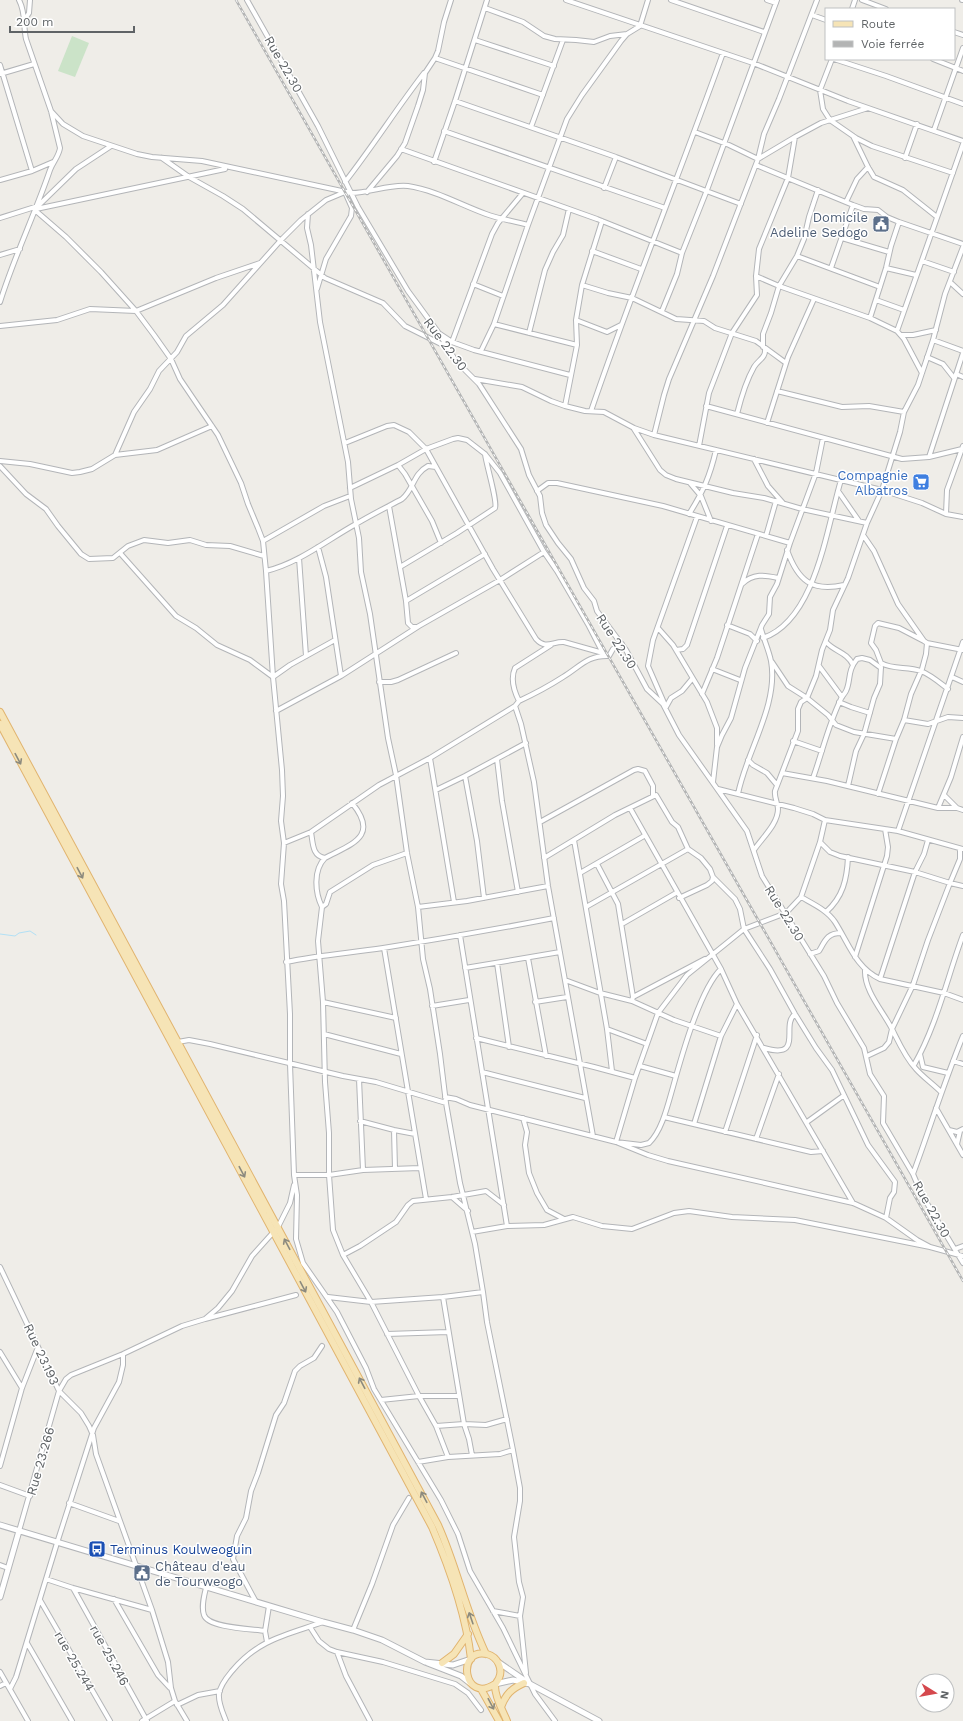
<svg xmlns="http://www.w3.org/2000/svg" width="963" height="1721" font-family="'Work Sans',sans-serif">
<style>
.green{fill:#cbe3c8}
.lines{fill:none;stroke-linecap:round;stroke-linejoin:round}
.stream{stroke:#b2e0f5;stroke-width:1}
.minor-casing{stroke:#b3b5b8;stroke-width:6}
.tertiary-casing{stroke:#b3b5b8;stroke-width:7}
.primary-casing{stroke:#e1b46f;stroke-width:8}
.minor{stroke:#fff;stroke-width:4}
.tertiary{stroke:#fff;stroke-width:5}
.primary{stroke:#f6e4b6;stroke-width:6}
.rail-casing{stroke:#b3b4b4;stroke-width:2.5}
.rail{stroke:#fff;stroke-width:1;stroke-dasharray:3;stroke-linecap:butt}
.oneway{stroke:#8c8a7e}
.labels{text-anchor:middle;stroke-width:3;stroke-linejoin:round;paint-order:stroke}
.street-label{font-size:13px;fill:#5f6366;stroke:#fff}
.service-label{font-size:13px;fill:#4e5e75;stroke:#fff;text-anchor:end}
.shop-label{font-size:13px;fill:#366cbe;stroke:#fff;text-anchor:end}
.transit-label{font-size:13px;fill:#164399;stroke:#fff;text-anchor:start}
</style>
<rect width="100%" height="100%" fill="#efede8"/>
<!-- green -->
<path class="green" d="M 72,36 L 89,43 L 75,77 L 58,71 Z"/>
<g class="lines">
<!-- stream -->
<path class="stream" d="M 0,934 L 15,936 L 19,933 L 30,931 L 36,935"/>
<!-- minor casing -->
<g class="minor-casing">
<path id="minor" d="M 247,0 L 318,126 L 358,207 L 408,291 L 438,332 L 456,361 L 479,384 L 521,449 L 529,475 L 540,496 L 542,513 L 546,525 L 558,543 L 571,559 L 584,588 L 594,601 L 597,611 L 626,650 L 647,689 L 663,704 L 679,735 L 747,831 L 762,876 L 824,976 L 837,1003 L 864,1048 L 870,1074 L 884,1096 L 883,1123 L 913,1174 L 922,1195 L 963,1263
M 566,0 L 753,63 L 848,101 L 963,141
M 671,0 L 764,32
M 767,0 L 776,3
M 862,0 L 886,9
M 962,0 L 963,0
M 485,8 L 523,22 L 544,36 L 555,39 L 576,40 L 594,42 L 610,36 L 627,34
M 852,9 L 855,0
M 812,15 L 826,20
M 25,19 L 29,13 L 30,0
M 954,32 L 963,35
M 475,40 L 554,66
M 435,58 L 543,95
M 832,59 L 820,90 L 823,109 L 830,120 L 856,138 L 872,146 L 953,173
M 834,59 L 886,76 L 963,104
M 933,59 L 963,71
M 0,65 L 32,171
M 0,74 L 34,64
M 455,101 L 616,157 L 741,204
M 51,111 L 63,124 L 83,136 L 137,154 L 152,157 L 202,161 L 351,193 C 370,193 389,184 408,186 C 435,190 461,205 486,214 C 499,219 514,221 528,225
M 531,127 L 563,40
M 934,130 L 963,48
M 444,131 L 665,208
M 695,132 L 729,145 L 758,159 L 795,137 L 821,123 L 868,108
M 853,136 L 868,167 L 874,177 L 903,190 L 937,217
M 401,149 L 597,219 L 682,253
M 162,158 L 189,177 L 223,196 L 243,209 L 325,278 L 383,303 L 405,326 L 445,346
M 905,158 L 917,124
M 434,162 L 455,101 L 487,0
M 756,165 L 853,205 L 864,209 L 878,210 L 887,217 L 899,222 L 963,244
M 0,180 L 32,171 L 53,162
M 345,182 C 373,146 397,108 424,73
M 604,188 L 616,157
M 367,192 L 397,156 L 405,143 L 418,106 L 423,90 L 425,73 L 435,58 L 438,51 L 444,22 L 451,0
M 846,202 L 857,179 L 868,167
M 36,209 L 225,169
M 36,211 L 66,237 L 101,272 L 136,311 L 154,335 L 171,359 L 180,379 L 218,435 L 241,483 L 248,504 L 258,528 L 263,541 L 266,571 L 273,677 L 282,770 L 283,796 L 281,821 L 284,843 L 281,884 L 284,901 L 290,1014 L 290,1064 L 294,1175 L 297,1195 L 296,1239 L 303,1263 L 337,1312 L 366,1368 L 374,1389 L 441,1500 L 458,1534 L 470,1571 L 503,1628 L 535,1694 L 555,1721
M 308,214 L 307,228 L 311,245 L 320,322 L 348,462 L 351,499 L 359,538 L 361,572 L 370,614 L 388,738 L 396,775 L 407,853 L 418,907 L 423,959 L 430,989 L 440,1054 L 446,1103 L 460,1183 L 475,1244 L 483,1292 L 443,1297 L 371,1302 L 328,1297
M 0,218 L 38,206 L 76,169 L 111,146
M 842,238 L 889,252
M 592,251 L 641,269
M 0,255 L 20,249
M 797,256 L 880,287
M 922,261 L 954,272
M 831,268 L 853,205
M 886,268 L 916,275
M 756,276 L 779,286 L 870,318 L 897,331 L 904,339 L 922,373
M 950,282 L 963,294
M 473,284 L 503,296
M 582,285 L 608,293 L 632,298 L 676,319 L 704,321 L 715,328 L 756,341 L 786,363
M 876,300 L 904,310
M 0,302 C 14,257 35,214 50,170 C 53,162 59,156 60,148 L 51,111 L 26,39 C 23,25 26,13 19,0
M 662,311 L 677,274 L 682,253 L 707,190 L 777,0
M 870,318 L 886,268 L 891,246 L 899,222
M 576,320 L 607,332 L 621,325
M 494,324 L 528,225 L 567,119 L 582,95 L 621,41 L 627,34 L 640,26 L 648,0
M 0,326 L 57,320 L 90,309 L 136,311 L 216,278 L 260,263
M 897,331 L 963,144
M 529,333 L 545,270 L 553,252 L 563,235 L 569,209
M 440,334 L 452,342 L 474,350 L 570,375
M 901,335 L 913,335 L 936,330
M 933,340 L 963,351
M 452,342 L 492,234 L 498,223 L 523,193
M 763,347 L 763,334 L 771,313 L 779,286 L 797,256 L 804,239 L 809,217 L 818,190
M 481,351 L 494,324 L 577,345 L 576,320 L 582,285 L 602,221
M 927,357 L 943,364 L 954,378
M 956,374 L 963,377
M 475,379 L 522,387 L 551,401 L 565,406 L 585,411 L 604,412 L 634,428 L 654,435 L 882,490 L 922,503 L 946,514 L 963,517
M 777,391 L 842,407 L 869,406 L 904,412
M 565,406 L 577,345
M 706,406 L 902,459 L 929,457 L 962,449
M 591,411 C 632,291 680,173 723,53
M 737,414 C 741,398 746,381 754,367 C 758,360 766,358 765,349
M 767,423 L 788,357 L 814,299
M 634,429 L 660,470 L 666,475 L 676,479 L 733,493 L 764,498 L 802,509 L 867,523
M 654,435 L 664,395 L 669,379 L 713,276 L 758,159 L 764,134 L 779,99 L 817,0
M 345,443 L 387,426 L 394,425 L 409,432 L 426,449 L 493,569 L 536,639 C 546,650 553,641 564,642 L 603,653
M 699,446 L 709,393 L 719,367 L 732,333 L 757,295 L 756,276 L 759,249 L 788,178 L 795,137
M 115,455 L 134,412 L 150,389 L 159,371 L 177,352 L 186,336 L 223,305 L 281,240 L 301,220 L 326,200 L 345,192 L 352,208 L 351,216 L 326,259 L 317,289
M 929,457 L 963,353
M 754,459 L 768,486 L 783,503
M 0,461 L 30,464 L 72,473 L 80,472 L 92,469 L 115,455 L 157,450 L 212,426
M 398,465 L 405,474 L 432,521 L 441,543
M 0,466 L 26,494 L 46,509 L 58,526 L 81,554 L 89,559 L 113,558 L 128,546 L 144,540 L 168,543 L 190,540 L 206,545 L 230,546 L 264,556
M 690,483 L 701,496 L 711,521
M 350,488 L 398,465 L 426,449 L 453,439 L 458,438 L 467,440 L 485,454 L 500,473 L 544,552 L 557,571 L 589,626 L 604,655
M 537,491 L 548,483 L 557,483 L 663,506 L 790,543
M 838,491 L 859,521
M 389,506 L 406,601 L 408,623 L 412,627 L 416,627
M 689,514 C 703,492 710,476 716,450
M 946,514 L 947,490 L 963,446
M 863,535 L 874,551 L 898,604 L 924,641 L 927,643 L 963,650
M 766,536 L 776,501
M 263,541 L 324,506 L 350,496
M 318,547 L 326,577 L 341,676
M 787,550 C 798,581 812,592 844,585
M 120,553 L 176,616 L 196,628 L 217,645 L 250,660 L 273,677 L 290,665 L 335,640
M 299,558 L 306,656
M 400,567 L 457,533 L 495,508 C 498,502 486,464 485,454
M 266,571 C 299,563 327,540 356,524 C 371,515 387,507 402,499 C 414,489 413,474 428,466 L 436,467
M 742,584 C 753,573 765,575 778,578
M 406,601 L 485,554
M 727,625 L 750,634 L 757,641
M 658,628 L 673,645 L 707,702 L 717,728 L 717,745
M 763,638 C 816,620 827,526 841,480
M 924,641 L 899,628 L 878,623 L 875,626 L 871,643 L 876,650 L 881,663 C 893,670 908,666 921,671 C 931,675 940,683 948,689
M 826,642 C 835,652 847,652 853,665
M 676,650 L 683,649 L 687,645 L 727,526
M 772,662 L 788,686 L 807,698 L 828,715 L 836,725 L 854,732 L 896,739
M 819,666 L 842,697
M 712,669 L 740,680
M 952,677 L 963,682
M 379,682 L 391,682 L 398,680 L 456,653
M 702,694 L 717,658 L 758,534
M 519,701 C 514,691 510,679 515,668 L 551,645
M 839,702 L 851,707 L 870,713
M 665,705 L 648,666 L 653,640 L 697,517
M 515,706 L 521,724 L 534,782 L 548,886 L 593,1136
M 666,707 L 671,698 L 682,691 L 692,679
M 276,711 L 341,676 L 419,626 L 500,580 L 544,552
M 904,720 L 928,724 L 948,717 L 963,718
M 793,741 L 822,751
M 430,758 L 454,902
M 497,759 L 502,801 L 518,892
M 748,760 L 753,765 L 767,773 L 777,785
M 782,773 L 827,781 L 938,808 L 951,777 L 963,737
M 465,776 L 477,841 L 484,898
M 813,778 C 822,753 828,726 840,701 C 841,697 844,695 846,691 C 851,681 847,671 857,659 L 862,658 L 870,660 L 881,668
M 713,782 L 717,747 L 722,735 L 731,718 L 745,668 L 762,625 L 769,614 L 770,597 L 777,584 L 790,543 L 816,473 L 823,438
M 848,786 L 856,751 L 864,734 L 874,698 L 880,684 L 881,667
M 718,789 L 794,808 L 813,814 L 825,820 L 898,831 L 963,849
M 436,790 L 465,776 L 526,743
M 738,794 C 746,752 779,705 771,661 C 769,651 764,640 761,629
M 878,794 L 896,739 L 904,720 L 911,694 L 922,669 L 926,654 L 927,643
M 944,795 L 957,808 L 963,810
M 630,808 L 721,969 L 737,1004 L 853,1203
M 938,808 L 957,808
M 825,820 L 820,842 L 801,897 L 786,913 L 744,929 L 728,942 L 687,975 L 658,1013 L 635,1078 L 616,1142 L 648,1155 L 668,1161 L 853,1203 L 886,1218 L 917,1240 L 930,1247
M 540,822 L 634,770 L 638,769 L 645,771 L 653,786 L 653,795
M 898,831 L 963,642
M 311,832 C 313,843 312,856 325,858
M 574,840 L 607,1029 L 612,1071
M 820,842 L 830,852 L 840,856 L 915,872 L 950,883 L 960,859 L 960,849
M 284,843 L 311,832 L 379,785 L 430,758 L 515,706 L 519,701 C 534,694 549,686 563,677 C 580,667 587,655 609,656 L 613,649 L 622,644
M 754,850 C 762,838 778,824 778,809 C 778,803 774,798 775,791 L 798,731 L 798,709 L 801,702 L 807,698 L 816,676 L 822,650 L 830,630 L 833,610 L 848,578 L 867,523 L 882,490 L 900,432 L 904,412 L 918,385 L 933,340 L 945,294 L 963,247
M 407,853 L 373,865 L 330,892 L 326,904 L 322,907 L 318,941 L 323,1002 L 325,1082 L 329,1133 L 329,1175 L 333,1230 L 343,1255 L 371,1302 L 419,1396 L 436,1426 L 448,1457
M 544,858 L 615,815 L 656,795 L 672,822 L 678,827 L 688,849 L 701,858 L 710,869 L 713,877 L 712,881 L 707,885 L 679,898
M 597,864 L 618,904 L 633,997 L 632,1001
M 580,873 L 644,836
M 713,877 L 735,899 L 740,909 L 744,929 L 770,969 L 795,1014 L 816,1048 L 832,1070 L 868,1145 L 895,1182 L 894,1192 L 890,1198 L 886,1218
M 801,897 C 813,904 827,910 835,922 C 849,944 856,968 880,979 L 944,993 L 963,1000
M 322,907 C 315,893 313,870 325,858 C 351,844 380,837 352,803
M 418,907 L 467,901 L 548,886
M 586,907 L 688,849
M 826,912 C 843,897 847,879 848,857
M 622,924 L 676,893
M 460,935 L 507,1226
M 384,948 L 426,1199
M 810,954 L 819,951 C 825,941 827,933 841,933
M 855,957 L 887,856 L 888,847 L 885,829
M 528,958 L 546,1056
M 286,962 C 319,955 350,953 383,948 C 440,939 497,929 554,918
M 497,963 L 509,1047
M 465,968 L 560,952
M 865,970 C 864,991 883,1011 892,1029 C 899,1043 905,1057 916,1069 C 923,1077 933,1084 941,1092
M 880,979 L 915,872 L 924,854 L 928,840
M 565,980 L 600,993 L 632,1001 L 674,1020 L 721,1036
M 633,997 L 705,959
M 323,1002 L 396,1018
M 535,1002 L 567,997
M 432,1006 L 469,1000
M 607,1029 L 647,1044
M 324,1034 L 401,1054
M 476,1038 L 594,1067 L 635,1078
M 178,1042 L 189,1040 L 210,1044 L 343,1076 L 376,1082 L 446,1103
M 764,1048 C 805,1060 780,1025 795,1014
M 920,1054 L 923,1067 L 948,1073
M 867,1056 L 884,1048 L 889,1042 L 892,1029 L 913,985 L 928,940 L 950,883 L 963,886
M 953,1061 L 963,1064
M 914,1065 C 937,1025 947,978 963,935
M 640,1066 L 676,1076
M 482,1072 L 585,1098
M 359,1079 L 363,1170
M 445,1097 L 456,1099 L 470,1105 L 616,1142 L 641,1145 L 649,1143 C 662,1131 668,1104 673,1087 C 681,1058 700,989 721,969
M 936,1108 L 963,1155
M 664,1117 L 811,1152 L 823,1151
M 523,1118 L 527,1132 L 525,1145 L 529,1173 L 537,1193 L 547,1210 L 564,1219
M 360,1121 L 394,1130 L 415,1134
M 807,1122 L 843,1096
M 694,1124 L 721,1036 L 737,1004
M 394,1130 L 395,1169
M 949,1130 L 957,1132 L 963,1129
M 725,1132 L 757,1035
M 756,1139 L 779,1074
M 957,1144 L 960,1131
M 913,1174 C 930,1128 944,1082 963,1036
M 294,1175 L 329,1175 L 363,1170 L 420,1168
M 452,1197 L 468,1211
M 472,1232 L 507,1226 L 544,1225 L 573,1217 L 602,1226 L 632,1229 L 674,1213 L 689,1211 L 732,1217 L 795,1220 L 930,1247 L 963,1256
M 955,1249 L 963,1246
M 343,1255 L 360,1246 L 396,1222 L 408,1205 L 413,1201 L 452,1197 L 486,1191 L 504,1205
M 0,1267 L 59,1391 L 81,1413 L 89,1426 L 93,1435 L 96,1454 L 152,1610 L 168,1662 L 171,1688 L 175,1701 L 187,1721
M 443,1297 L 464,1424 L 469,1439 L 472,1455
M 205,1319 L 296,1295
M 387,1334 L 448,1332
M 0,1352 L 22,1388
M 381,1400 L 419,1396 L 459,1396
M 436,1426 L 464,1424 L 486,1425 L 507,1419
M 513,1450 L 520,1488 L 520,1501 L 514,1537 L 519,1582 L 523,1597 L 520,1616 L 526,1673
M 418,1462 L 448,1457 L 500,1454 L 513,1450 L 487,1322 L 483,1292
M 0,1466 L 22,1388 L 38,1347
M 0,1485 L 30,1496
M 69,1503 L 119,1521
M 19,1531 L 59,1391 L 66,1379 L 71,1375 L 123,1354 L 182,1326 L 205,1319 L 218,1308 L 232,1291 L 252,1256 L 278,1227 L 290,1203 L 294,1185
M 0,1565 L 8,1568
M 46,1579 L 73,1588 L 152,1610
M 73,1588 L 147,1721
M 206,1588 C 204,1596 201,1607 204,1615 C 208,1628 252,1629 265,1631
M 114,1599 L 158,1675 L 170,1688
M 40,1600 L 110,1721
M 256,1602 L 233,1559 L 237,1536 L 246,1518 L 251,1491 L 258,1473 L 276,1415 L 284,1403 L 295,1371 L 300,1366 L 314,1358 L 322,1346
M 493,1611 L 520,1616
M 310,1627 L 319,1641 L 329,1649 L 337,1652 L 383,1662 L 455,1684 L 468,1693 L 481,1710
M 353,1630 L 372,1584 L 393,1525 L 409,1498
M 267,1642 L 265,1631 L 269,1606
M 27,1643 L 72,1721
M 337,1652 L 346,1676 L 370,1721
M 0,1672 L 28,1721
M 0,1686 L 6,1683
M 10,1689 L 16,1677 L 57,1543 L 94,1428 L 119,1382 L 123,1365 L 123,1354
M 177,1705 L 198,1695 L 220,1691
M 142,1721 L 175,1701
M 226,1721 C 223,1713 218,1703 219,1694 C 220,1685 227,1677 232,1671 C 259,1639 286,1635 323,1622"/>
</g>
<!-- tertiary casing -->
<g class="tertiary-casing">
<path id="tertiary" d="M 0,1525 L 323,1622 L 353,1630 L 382,1640 L 425,1662
M 0,1597 L 19,1531
M 470,1683 L 461,1676 L 425,1662 L 453,1665 L 471,1659
M 495,1684 L 513,1680 L 530,1684 L 498,1662
M 530,1684 L 599,1721"/>
</g>
<!-- primary casing -->
<g class="primary-casing">
<path id="primary" d="M 0,712 L 438,1525 C 457,1567 466,1613 486,1654
M 0,724 L 432,1527 C 450,1569 466,1614 471,1659
M 442,1663 L 454,1654 L 468,1634
M 495,1684 C 463,1705 456,1647 487,1654 C 498,1657 503,1669 499,1678 C 498,1681 495,1683 495,1686 C 495,1698 503,1711 507,1721
M 481,1689 L 499,1721
M 501,1707 C 506,1694 511,1689 524,1683"/>
</g>
<!-- minor -->
<use href="#minor" class="minor"/>
<!-- tertiary -->
<use href="#tertiary" class="tertiary"/>
<!-- primary -->
<use href="#primary" class="primary"/>
<!-- rail casing -->
<g class="rail-casing">
<path id="rail" d="M 236,0 L 963,1281"/>
</g>
<!-- rail -->
<use href="#rail" class="rail"/>
</g>
<!-- one-way arrows -->
<defs><path id="oneway-shaft" d="M-6 0H5M1.5-3L5.5 0L1.5 3" fill="none" stroke-width="1.6" stroke-linecap="round" stroke-linejoin="round"/></defs>
<g class="oneway">
<use href="#oneway-shaft" transform="translate(18 759) rotate(62)"/>
<use href="#oneway-shaft" transform="translate(80 873) rotate(62)"/>
<use href="#oneway-shaft" transform="translate(242 1172) rotate(62)"/>
<use href="#oneway-shaft" transform="translate(287 1244) rotate(-118)"/>
<use href="#oneway-shaft" transform="translate(303 1287) rotate(62)"/>
<use href="#oneway-shaft" transform="translate(362 1383) rotate(-118)"/>
<use href="#oneway-shaft" transform="translate(424 1497) rotate(-118)"/>
<use href="#oneway-shaft" transform="translate(471 1618) rotate(-109)"/>
<use href="#oneway-shaft" transform="translate(491 1704) rotate(62)"/>
</g>
<!-- icons -->
<defs>
<g id="civic-square" transform="scale(0.9)"><rect x="-9" y="-9" width="18" height="18" rx="4" fill="#5c6f8a" stroke="#fff"/><path d="M-.6-6.5H3V-4.5H.6V-3L4-1V1h2V6H-6V1h2V-1L-.6-3ZM-1.2 2.5V6h2.4V2.5Z" fill="#fff"/></g>
<g id="supermarket-square" transform="scale(0.9)"><rect x="-9" y="-9" width="18" height="18" rx="4" fill="#3f7fe0" stroke="#fff"/><path d="M-6-5.5h2.5l.6 2H6L4.5 2H-2.5L-4.4-4H-6ZM-1.5 3.2a1.3 1.3 0 1 0 .1 0ZM3 3.2a1.3 1.3 0 1 0 .1 0Z" fill="#fff"/></g>
<g id="bus-square" transform="scale(0.9)"><rect x="-9" y="-9" width="18" height="18" rx="4" fill="#1a4fb4" stroke="#fff"/><path d="M-5-6H5V4H4V6H2V4H-2V6H-4V4H-5ZM-3.5-4V0h7V-4ZM-3.5 1.2v1.5H-2V1.2ZM2 1.2v1.5H3.5V1.2Z" fill="#fff"/></g>
</defs>
<g fill-rule="evenodd">
<use href="#civic-square" x="881" y="224"/>
<use href="#supermarket-square" x="921" y="482"/>
<use href="#bus-square" x="97" y="1549"/>
<use href="#civic-square" x="142" y="1573"/>
</g>
<g class="labels">
<!-- street labels -->
<g class="street-label">
<text transform="translate(284 64) rotate(60)" y="5">Rue 22.30</text>
<text transform="translate(446 344) rotate(53)" y="5">Rue 22.30</text>
<text transform="translate(617 641) rotate(57)" y="5">Rue 22.30</text>
<text transform="translate(785 913) rotate(58)" y="5">Rue 22.30</text>
<text transform="translate(932 1209) rotate(61)" y="5">Rue 22.30</text>
<text transform="translate(42 1354) rotate(65)" y="5">Rue 23.193</text>
<text transform="translate(40 1461) rotate(-74)" y="5">Rue 23.266</text>
<text transform="translate(110 1655) rotate(61)" y="5">rue 25.246</text>
<text transform="translate(75 1661) rotate(60)" y="5">rue 25.244</text>
</g>
<!-- service labels -->
<g class="service-label">
<text x="868" y="222">Domicile<tspan x="868" dy="15">Adeline Sedogo</tspan></text>
<text x="155" y="1571" text-anchor="start">Château d'eau<tspan x="155" dy="15">de Tourweogo</tspan></text>
</g>
<!-- shop labels -->
<g class="shop-label">
<text x="908" y="480">Compagnie<tspan x="908" dy="15">Albatros</tspan></text>
</g>
<!-- transit labels -->
<g class="transit-label">
<text x="110" y="1554">Terminus Koulweoguin</text>
</g>
</g>
<!-- legend -->
<rect x="825" y="8" width="130" height="52" fill="#ffffff" stroke="#bfc1c2"/>
<rect x="833" y="21" width="20" height="6" fill="#f6e4b6" stroke="#bfc1c2"/>
<text x="861" y="28" font-size="12" fill="#5f6366">Route</text>
<rect x="833" y="41" width="20" height="6" fill="#b3b4b4" stroke="#bfc1c2"/>
<text x="861" y="48" font-size="12" fill="#5f6366">Voie ferrée</text>
<!-- north arrow -->
<g transform="translate(935 1693) rotate(101)"><circle r="19" fill="#ffffff" stroke="#bfc1c2"/>
<path d="M0-3L7 15L0 10L-7 15Z" fill="#d5484d"/>
<text y="-6" font-size="11" font-weight="bold" text-anchor="middle" fill="#5f6366">N</text>
</g>
<!-- scale -->
<path d="M10 26v6h124v-6" fill="none" stroke="#5f6366" stroke-width="2"/>
<text x="16" y="26" font-size="12" fill="#5f6366" stroke="#ffffff" stroke-width="3" paint-order="stroke">200 m</text>
</svg>
